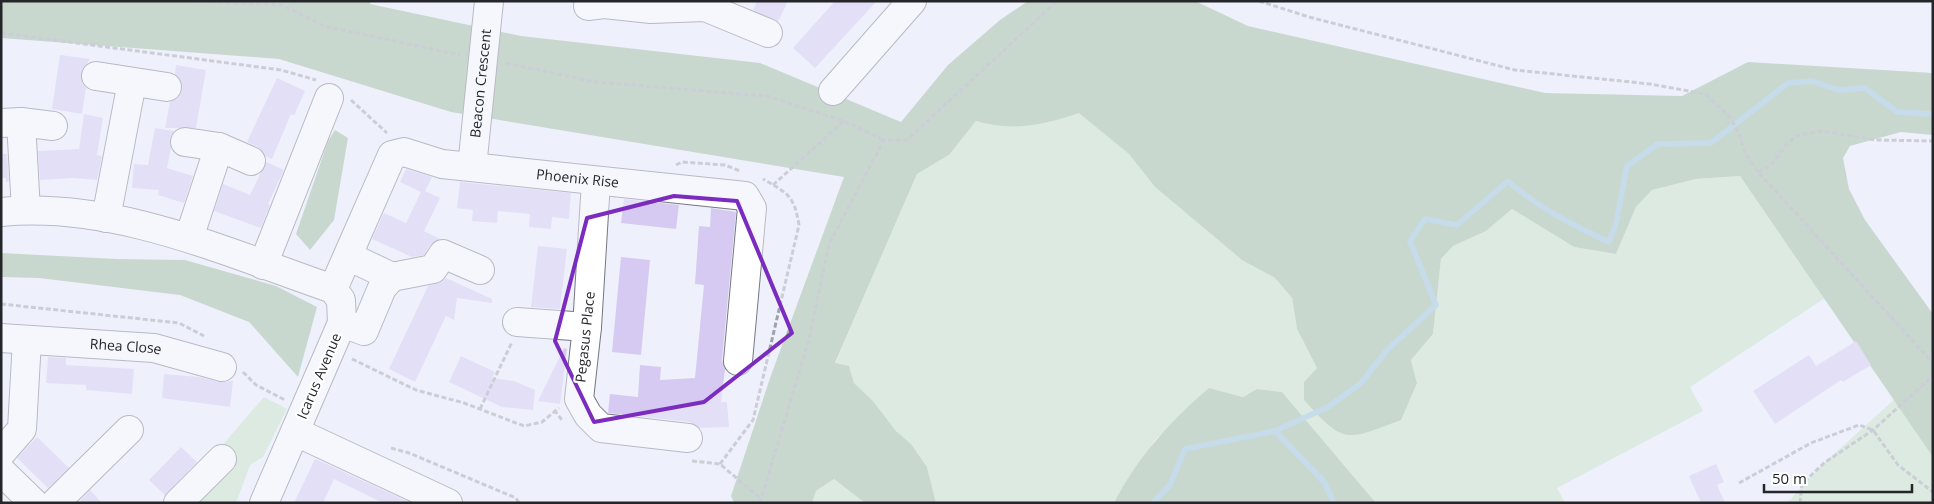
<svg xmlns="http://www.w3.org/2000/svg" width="1934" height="504" font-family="'Open Sans',sans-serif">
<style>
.green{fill:#c5e3c1}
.forest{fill:#9cba99}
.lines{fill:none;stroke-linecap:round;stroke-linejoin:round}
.stream{stroke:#94c3d7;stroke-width:5.5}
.building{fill:#d6caf2}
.minor-casing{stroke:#757780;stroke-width:30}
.path{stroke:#a0a2aa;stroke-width:3;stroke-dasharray:5 2.5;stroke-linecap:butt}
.minor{stroke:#fff;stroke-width:28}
.marked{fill:none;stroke:#7b2cbf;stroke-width:4;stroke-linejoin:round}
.labels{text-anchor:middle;stroke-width:4.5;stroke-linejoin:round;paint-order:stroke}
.street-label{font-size:14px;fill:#25262a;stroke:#fff}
</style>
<rect width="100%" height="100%" fill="#eef1fb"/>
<!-- green -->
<path class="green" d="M 1080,112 L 1129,154 L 1155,187 L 1236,255 L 1275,278 L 1292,298 L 1297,329 L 1317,368 L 1304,382 L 1417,383 L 1411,360 L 1433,334 L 1441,259 L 1453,246 L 1486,231 L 1512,209 L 1574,247 L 1616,254 L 1636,207 L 1652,190 L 1696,179 L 1740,176 L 1825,298 L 1690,387 L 1703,411 L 1557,488 L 1565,503 L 1376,503 L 1282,392 L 1257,389 L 1243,397 L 1209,388 L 1155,440 L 1114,503 L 936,503 L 927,467 L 911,444 L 896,431 L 873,401 L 854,383 L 849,366 L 835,364 L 917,174 L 949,155 L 976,121 C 1014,132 1043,125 1080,112 Z
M 1928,369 L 1933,375 L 1933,503 L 1787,503 L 1824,463 Z
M 264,397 L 287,409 L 263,457 L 250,465 L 236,503 L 196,503 L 234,466 L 218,450 Z
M 834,479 L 865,503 L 812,503 L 816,491 Z"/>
<!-- forest -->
<path class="forest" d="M 1,1 L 371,1 L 370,4 L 521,36 L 760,63 L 901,122 L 948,65 L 1000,20 L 1028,1 L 1195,1 L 1248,26 L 1545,93 L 1682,96 L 1748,62 L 1933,73 L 1933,135 L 1901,132 L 1850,146 L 1843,158 L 1849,189 L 1865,220 L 1933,314 L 1933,457 L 1740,176 L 1696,179 L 1652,190 L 1636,207 L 1616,254 L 1574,247 L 1512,209 L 1486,231 L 1453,246 L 1441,259 L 1433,334 L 1411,360 L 1417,383 L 1401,420 C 1345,441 1345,445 1304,400 L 1304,382 L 1317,368 L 1297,329 L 1292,298 L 1275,278 L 1242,260 L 1155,187 L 1129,154 L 1079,113 C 1043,125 1014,132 976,121 L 949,155 L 917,174 L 835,363 L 849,366 L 854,383 L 873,401 L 896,431 L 911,444 L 927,467 L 936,503 L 865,503 L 834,479 L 816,491 L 812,503 L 734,503 L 731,496 L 770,378 L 844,177 L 451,112 L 279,59 L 1,38 Z
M 335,130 L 348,138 L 334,220 L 310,250 L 296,234 L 328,141 Z
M 1,253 L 117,259 L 185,260 L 276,286 L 317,307 L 298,377 L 249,322 L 180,295 L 39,278 L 1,277 Z
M 1209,388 L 1243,397 L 1257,389 L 1282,392 L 1376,503 L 1114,503 C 1137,458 1171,420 1209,388 Z"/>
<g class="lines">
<!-- stream -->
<path class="stream" d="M 1275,431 L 1324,482 L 1334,503
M 1153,503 L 1170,485 L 1185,449 L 1275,431 L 1328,407 L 1360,384 L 1388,349 L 1436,305 L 1410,241 L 1425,219 L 1457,225 L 1508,181 C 1538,208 1573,225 1609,242 L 1616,224 L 1627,166 L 1658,144 L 1711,143 L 1788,83 L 1812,81 L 1838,90 L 1865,88 L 1897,112 L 1933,114"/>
</g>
<!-- building -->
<path class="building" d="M 757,1 L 788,1 L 778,22 L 753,10 Z
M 835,1 L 877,1 L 815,68 L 793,48 Z
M 60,55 L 90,59 L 81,74 L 82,82 L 86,88 L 82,114 L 52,109 Z
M 176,65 L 206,70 L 196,128 L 165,128 L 170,102 L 179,97 L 182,90 L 181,81 L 175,74 Z
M 277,78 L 305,91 L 294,116 L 291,114 L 272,159 L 265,156 L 258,147 L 247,142 Z
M 84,114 L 103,118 L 97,155 L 102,156 L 97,180 L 73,178 L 40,180 L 38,151 L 79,149 Z
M 155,128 L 174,131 L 170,139 L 171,148 L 167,168 L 193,176 L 184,203 L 158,195 L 159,190 L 132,188 L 134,164 L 148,165 Z
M 1,154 L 7,154 L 9,181 L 6,182 L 6,178 L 1,178 Z
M 266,162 L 284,170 L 268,204 L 270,205 L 261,228 L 214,211 L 223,184 L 250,195 Z
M 406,169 L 432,177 L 425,191 L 440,198 L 424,231 L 440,239 L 430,245 L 424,255 L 412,257 L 372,239 L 384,213 L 406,223 L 421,192 L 400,182 Z
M 460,182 L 571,193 L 569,219 L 552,217 L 551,229 L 529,227 L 530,214 L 498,211 L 497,223 L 472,221 L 473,210 L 457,208 Z
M 624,199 L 679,205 L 676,229 L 621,223 Z
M 711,208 L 736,212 L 722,360 L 725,369 L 721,402 L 727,402 L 729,427 L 699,428 L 690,422 L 608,413 L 610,394 L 638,397 L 640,365 L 661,367 L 660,380 L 695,378 L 704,285 L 695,284 L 699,226 L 710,227 Z
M 538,246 L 567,249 L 560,309 L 531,307 Z
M 621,257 L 650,260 L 641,355 L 612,352 Z
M 446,278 L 492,299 L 492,303 L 457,298 L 454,320 L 446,316 L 415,382 L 389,369 L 428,286 L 441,282 Z
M 1856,341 L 1871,365 L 1843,382 L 1841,380 L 1775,424 L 1753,391 L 1809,355 L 1816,366 Z
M 564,348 L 567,349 L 560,404 L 538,401 Z
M 461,356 L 495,372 L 492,378 L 514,381 L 535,390 L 533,410 L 502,407 L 449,382 Z
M 48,357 L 66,358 L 66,365 L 134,369 L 132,394 L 86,390 L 86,385 L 46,383 Z
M 164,374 L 199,377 L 218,382 L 233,381 L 230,407 L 162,398 Z
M 37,437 L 69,468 L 48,488 L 17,458 Z
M 181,447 L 197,462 L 165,495 L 149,480 Z
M 315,459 L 318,460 L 411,503 L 383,503 L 334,479 L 323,503 L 294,503 Z
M 1716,464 L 1724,482 L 1717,485 L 1725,503 L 1701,503 L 1689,476 Z
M 90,490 L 102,503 L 78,503 Z"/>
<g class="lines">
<!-- minor casing -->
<g class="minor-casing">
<g id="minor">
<path d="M 588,6 L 604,4 L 651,9 L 705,7 L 768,33"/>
<path d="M 96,76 L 167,87"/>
<path d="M 833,91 L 912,1"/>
<path d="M 21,122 L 53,126"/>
<path d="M 1,123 L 21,122 L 26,210"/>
<path d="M 185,142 L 219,147 L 189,238"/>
<path d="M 219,147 L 251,161"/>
<path id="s1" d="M 472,167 L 489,1"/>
<path d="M 596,181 L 587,327 L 579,399 L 588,415 L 601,428 L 688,438"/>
<path d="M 1,212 C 116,201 227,253 333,289 L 341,300 L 342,323 L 264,503"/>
<path d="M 106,218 L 132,82"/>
<path d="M 263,265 L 329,98"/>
<path d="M 392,277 L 433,269 L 443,254 L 480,270"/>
<path id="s2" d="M 333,289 L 392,155 L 404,152 L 442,164 L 745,196 L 752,208 L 738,361"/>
<path d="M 517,322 L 587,327"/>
<path d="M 342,323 L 364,331 L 382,288 L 392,277 L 348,256"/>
<path id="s3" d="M 1,338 L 154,348 L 222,367"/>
<path d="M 296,432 L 448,503"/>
<path d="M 1,453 L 22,429 L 27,340"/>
<path d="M 1,471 L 34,503"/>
<path d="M 55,503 L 129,430"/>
<path d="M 178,503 L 222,459"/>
</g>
</g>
<!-- path -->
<path class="path" d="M 196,1 L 282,5 L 324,26 L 460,55
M 1259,1 L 1309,17 L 1515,70 L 1650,84 L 1705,94 L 1730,117 L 1739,134 L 1745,153 L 1758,172 L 1933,363
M 1,33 L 281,70 L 316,80
M 506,63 L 595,82 L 767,96 L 844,121 L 884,140
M 351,100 L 387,133
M 676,165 L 682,162 L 725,165 L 740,171
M 1758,172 L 1771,165 L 1786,145 L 1796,136 L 1822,131 L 1876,140 L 1933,141
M 773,185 L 844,121
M 1,304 L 179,323 L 204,336
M 352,359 L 416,390 L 464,403 L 524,426 L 542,422 L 559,408
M 243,372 L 256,385 L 285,400
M 480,409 L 512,342
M 554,410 L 562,420
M 391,448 L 409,453 L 516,498 L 519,503
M 692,461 L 720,464 L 761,499
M 720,464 L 753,420 L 799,225 C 794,196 789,194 763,179
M 1739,483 L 1811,443 L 1859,425 L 1873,430 L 1898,465 L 1933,492
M 760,503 L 809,339 L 829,244 L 884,140 L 907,140 L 1057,1
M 1800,503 L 1802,484 L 1824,463 L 1873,430 L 1933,376"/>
<!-- minor -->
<use href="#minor" class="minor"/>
</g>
<!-- marked area -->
<path d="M0 0H1934V504H0ZM 674,196 L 737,201 L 792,333 L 704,402 L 594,422 L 555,341 L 587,218 Z" fill="#eef1fb" fill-opacity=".55" fill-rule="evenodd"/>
<path class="marked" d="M 674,196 L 737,201 L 792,333 L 704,402 L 594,422 L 555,341 L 587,218 Z"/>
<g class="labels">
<!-- street labels -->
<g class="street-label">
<text dy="5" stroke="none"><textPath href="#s1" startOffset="84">Beacon Crescent</textPath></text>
<text dy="5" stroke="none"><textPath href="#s2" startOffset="335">Phoenix Rise</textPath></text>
<text transform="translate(585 337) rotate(-84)" y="5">Pegasus Place</text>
<text dy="5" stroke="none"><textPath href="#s3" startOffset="125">Rhea Close</textPath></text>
<text transform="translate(319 376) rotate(-67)" y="5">Icarus Avenue</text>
</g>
</g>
<!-- border -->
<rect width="1934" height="504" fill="none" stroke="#25262a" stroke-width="5"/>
<!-- scale -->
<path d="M1764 484v8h148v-8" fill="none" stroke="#25262a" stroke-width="2.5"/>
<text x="1772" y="484" font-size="15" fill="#25262a" stroke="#ffffff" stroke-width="4" paint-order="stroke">50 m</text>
</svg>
